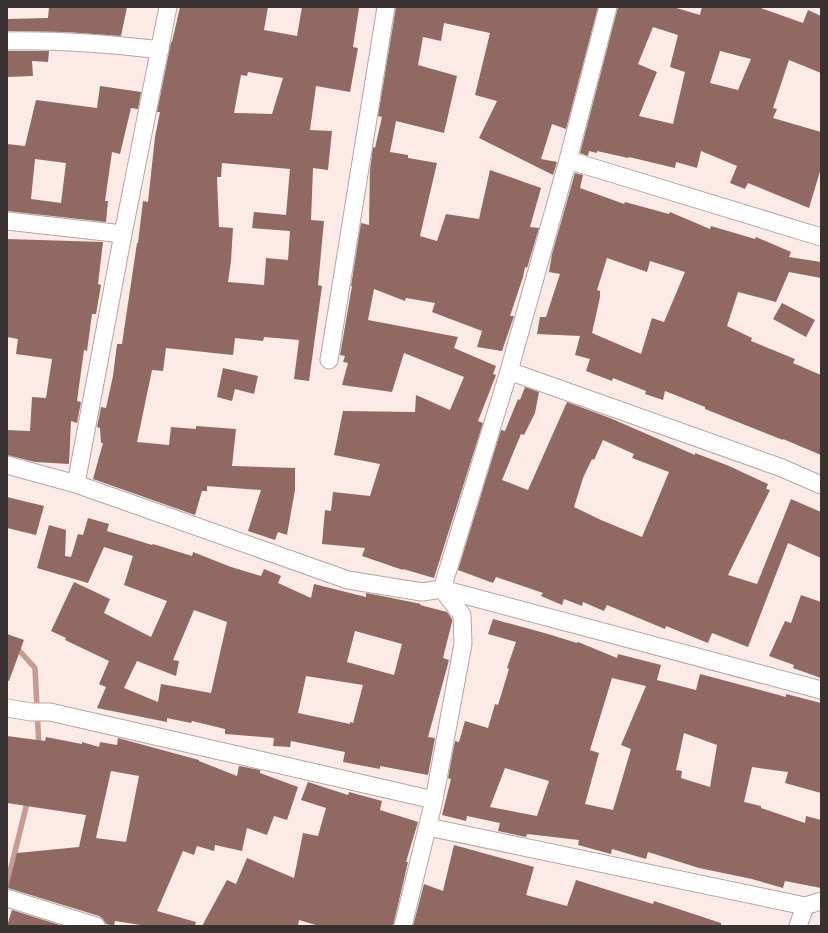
<svg xmlns="http://www.w3.org/2000/svg" width="828" height="933" font-family="Spectral,serif">
<style>
.lines{fill:none;stroke-linecap:round;stroke-linejoin:round}
.stream{stroke:#c69b93;stroke-width:5.5}
.building{fill:#906962;fill-rule:evenodd}
.minor-casing{stroke:#b6a5a2;stroke-width:19}
.minor{stroke:#fff;stroke-width:17}
</style>
<rect width="100%" height="100%" fill="#fceae6"/>
<g class="lines">
<!-- stream -->
<path class="stream" d="M 7,637 L 35,668 L 39,748
M 7,884 L 28,799"/>
</g>
<!-- building -->
<path class="building" d="M 49,7 L 127,7 L 121,36 L 65,32 L 7,31 L 7,19 L 48,18 Z
M 180,7 L 268,7 L 264,30 L 297,36 L 302,7 L 351,7 L 359,8 L 353,47 L 358,48 L 350,92 L 316,86 L 310,130 L 332,131 L 328,170 L 313,168 L 311,220 L 324,221 L 318,285 L 322,286 L 309,381 L 294,379 L 299,340 L 264,337 L 263,341 L 235,338 L 233,355 L 166,348 L 163,371 L 152,370 L 137,442 L 169,445 L 171,427 L 196,429 L 196,426 L 236,429 L 232,466 L 295,468 L 295,490 L 287,535 L 278,532 L 275,540 L 248,531 L 261,490 L 207,486 L 207,491 L 202,491 L 195,515 L 93,479 L 103,443 L 101,443 L 100,428 L 97,427 L 101,407 L 106,408 L 113,376 L 117,344 L 122,344 L 137,243 L 138,243 L 143,201 L 148,202 L 155,137 L 160,112 L 157,112 L 171,42 L 172,42 ZM 248,72 L 283,78 L 272,114 L 234,113 L 241,75 L 247,76 ZM 222,163 L 290,169 L 286,215 L 254,212 L 252,228 L 290,231 L 288,260 L 266,258 L 264,285 L 228,282 L 231,261 L 233,228 L 219,227 L 217,177 L 221,177 Z
M 396,7 L 598,7 L 566,129 L 552,124 L 541,159 L 557,162 L 553,175 L 479,138 L 497,101 L 475,95 L 490,33 L 444,23 L 441,41 L 423,37 L 418,65 L 457,76 L 444,133 L 396,121 L 390,152 L 408,155 L 408,158 L 437,163 L 420,236 L 437,241 L 446,214 L 479,219 L 490,170 L 541,188 L 530,227 L 539,228 L 527,268 L 525,267 L 523,277 L 510,316 L 514,316 L 502,351 L 477,347 L 482,331 L 432,312 L 435,303 L 406,298 L 405,301 L 374,289 L 368,320 L 458,337 L 454,348 L 496,366 L 493,374 L 496,375 L 478,421 L 483,423 L 434,578 L 403,569 L 403,570 L 362,556 L 365,548 L 322,544 L 325,510 L 331,511 L 333,492 L 370,496 L 380,464 L 334,455 L 343,411 L 415,412 L 416,395 L 450,410 L 464,377 L 404,353 L 392,392 L 342,385 L 348,363 L 343,362 L 345,356 L 340,355 L 352,286 L 351,286 L 361,223 L 369,225 L 370,170 L 373,147 L 375,148 L 382,117 L 378,116 Z
M 618,7 L 673,7 L 700,15 L 702,7 L 758,7 L 803,23 L 808,10 L 821,16 L 821,73 L 789,60 L 773,108 L 777,109 L 773,118 L 821,132 L 821,168 L 809,208 L 748,183 L 745,189 L 730,183 L 737,166 L 701,151 L 697,168 L 676,162 L 675,168 L 629,157 L 628,158 L 597,151 L 597,153 L 589,151 L 588,156 L 580,153 ZM 653,27 L 678,35 L 670,67 L 685,72 L 673,124 L 639,116 L 657,72 L 638,64 ZM 720,51 L 751,59 L 738,90 L 710,83 Z
M 7,51 L 49,51 L 48,62 L 32,61 L 33,76 L 7,77 Z
M 100,86 L 141,92 L 138,109 L 131,108 L 120,154 L 112,152 L 105,201 L 108,201 L 106,222 L 7,211 L 7,144 L 25,146 L 36,100 L 97,108 ZM 35,159 L 66,163 L 61,203 L 31,199 Z
M 575,173 L 583,175 L 580,188 L 624,204 L 625,202 L 669,214 L 670,212 L 710,229 L 711,226 L 755,239 L 756,237 L 791,252 L 789,257 L 821,262 L 821,278 L 789,272 L 776,302 L 738,292 L 727,326 L 752,338 L 751,341 L 795,359 L 793,363 L 821,375 L 821,455 L 783,439 L 783,440 L 705,409 L 705,407 L 665,391 L 663,400 L 645,394 L 646,391 L 613,378 L 612,381 L 586,371 L 590,359 L 575,355 L 580,336 L 537,334 L 540,317 L 546,317 L 560,274 L 549,272 L 552,254 ZM 607,258 L 647,272 L 650,261 L 685,272 L 664,322 L 652,318 L 641,354 L 592,333 L 600,297 L 600,291 L 597,290 Z
M 7,239 L 103,242 L 98,284 L 101,285 L 96,314 L 92,314 L 87,351 L 84,350 L 77,401 L 81,402 L 77,423 L 71,421 L 69,464 L 35,462 L 7,455 L 7,430 L 30,431 L 32,397 L 46,398 L 52,359 L 16,354 L 18,339 L 7,337 Z
M 782,303 L 815,320 L 806,337 L 773,319 Z
M 223,368 L 258,376 L 254,394 L 235,389 L 232,401 L 217,397 Z
M 525,387 L 539,392 L 535,413 L 524,435 L 521,434 L 502,480 L 528,490 L 567,402 L 610,418 L 695,455 L 695,453 L 729,466 L 768,484 L 766,489 L 770,490 L 728,575 L 757,584 L 791,499 L 821,512 L 821,558 L 788,543 L 748,647 L 712,633 L 708,643 L 666,626 L 665,629 L 607,605 L 604,611 L 583,602 L 582,606 L 564,599 L 562,605 L 541,596 L 543,593 L 496,577 L 493,583 L 458,570 L 501,430 L 505,431 L 518,399 L 520,400 ZM 603,440 L 634,454 L 632,458 L 669,472 L 642,537 L 601,520 L 574,507 L 583,478 L 592,459 L 594,460 Z
M 7,497 L 44,506 L 36,535 L 7,528 Z
M 88,518 L 109,524 L 107,531 L 152,545 L 153,544 L 192,556 L 193,552 L 231,567 L 261,576 L 264,569 L 281,576 L 278,583 L 311,598 L 314,584 L 366,597 L 366,593 L 382,596 L 421,604 L 420,605 L 447,612 L 452,619 L 452,622 L 443,658 L 449,660 L 428,737 L 435,738 L 428,775 L 380,766 L 380,769 L 343,762 L 345,752 L 291,741 L 290,747 L 273,746 L 274,738 L 225,734 L 225,729 L 192,721 L 191,723 L 167,718 L 167,722 L 97,708 L 106,687 L 99,684 L 109,661 L 65,640 L 66,638 L 51,631 L 74,582 L 110,599 L 104,613 L 151,637 L 167,601 L 124,585 L 133,556 L 104,547 L 88,583 L 37,568 L 49,525 L 66,530 L 65,556 L 71,557 L 78,534 L 83,535 ZM 194,610 L 227,622 L 211,693 L 161,684 L 158,702 L 124,688 L 137,661 L 176,676 L 179,661 L 173,660 ZM 355,631 L 402,644 L 394,675 L 347,662 ZM 306,676 L 363,685 L 353,723 L 350,722 L 350,724 L 298,713 Z
M 801,595 L 821,602 L 821,678 L 793,668 L 794,665 L 769,656 L 785,621 L 791,623 Z
M 493,619 L 548,634 L 577,643 L 578,642 L 617,658 L 618,654 L 661,665 L 657,680 L 696,690 L 700,674 L 786,697 L 786,694 L 821,703 L 821,793 L 785,783 L 788,772 L 752,767 L 744,802 L 761,806 L 761,808 L 805,823 L 806,816 L 821,820 L 821,888 L 785,881 L 783,888 L 752,879 L 699,868 L 648,852 L 646,859 L 612,849 L 611,854 L 578,845 L 579,840 L 527,834 L 526,837 L 498,831 L 500,823 L 467,816 L 466,821 L 442,815 L 451,779 L 448,778 L 455,741 L 459,742 L 465,721 L 488,728 L 495,704 L 498,705 L 509,669 L 507,668 L 516,642 L 488,634 ZM 612,678 L 646,686 L 621,745 L 631,749 L 613,810 L 585,804 L 599,753 L 590,750 ZM 684,733 L 717,745 L 710,787 L 681,778 L 682,771 L 676,770 ZM 505,768 L 549,781 L 537,816 L 490,807 Z
M 7,634 L 24,640 L 9,681 L 7,680 Z
M 7,736 L 45,741 L 46,737 L 82,744 L 82,742 L 99,747 L 100,742 L 117,745 L 118,738 L 199,760 L 199,761 L 237,776 L 239,766 L 260,770 L 260,773 L 298,787 L 287,820 L 274,816 L 267,835 L 247,828 L 242,851 L 215,845 L 214,851 L 197,846 L 194,855 L 183,851 L 157,911 L 196,922 L 195,926 L 147,926 L 115,921 L 114,926 L 106,924 L 103,919 L 99,916 L 8,888 L 17,853 L 79,847 L 86,815 L 7,803 ZM 111,771 L 139,776 L 126,842 L 96,838 Z
M 308,782 L 348,795 L 349,792 L 382,801 L 380,810 L 418,822 L 406,862 L 408,862 L 393,926 L 319,926 L 299,920 L 298,926 L 202,926 L 227,880 L 236,884 L 247,858 L 294,878 L 303,833 L 318,836 L 326,808 L 301,800 Z
M 454,845 L 534,867 L 526,895 L 567,906 L 576,880 L 653,904 L 654,901 L 721,923 L 721,926 L 413,926 L 424,884 L 443,891 Z
M 12,910 L 63,926 L 7,926 Z"/>
<g class="lines">
<!-- minor casing -->
<g class="minor-casing">
<path id="minor" d="M 7,41 C 58,40 109,44 160,50
M 568,160 L 821,237
M 7,221 L 123,234
M 329,360 L 386,7
M 509,371 L 782,468 L 821,485
M 7,465 L 76,484 L 348,580 L 422,592 L 442,589 L 821,690
M 76,484 L 123,234 L 168,7
M 442,589 L 509,371 L 568,160 L 608,7
M 7,708 L 31,712 L 50,712 L 434,800
M 428,827 L 805,906
M 7,898 L 96,926
M 403,926 L 434,800 L 463,644 L 462,615 L 442,589
M 798,926 L 805,906 L 821,901"/>
</g>
<!-- minor -->
<use href="#minor" class="minor"/>
</g>
<!-- border -->
<rect width="828" height="933" fill="none" stroke="#383130" stroke-width="16"/>
</svg>
